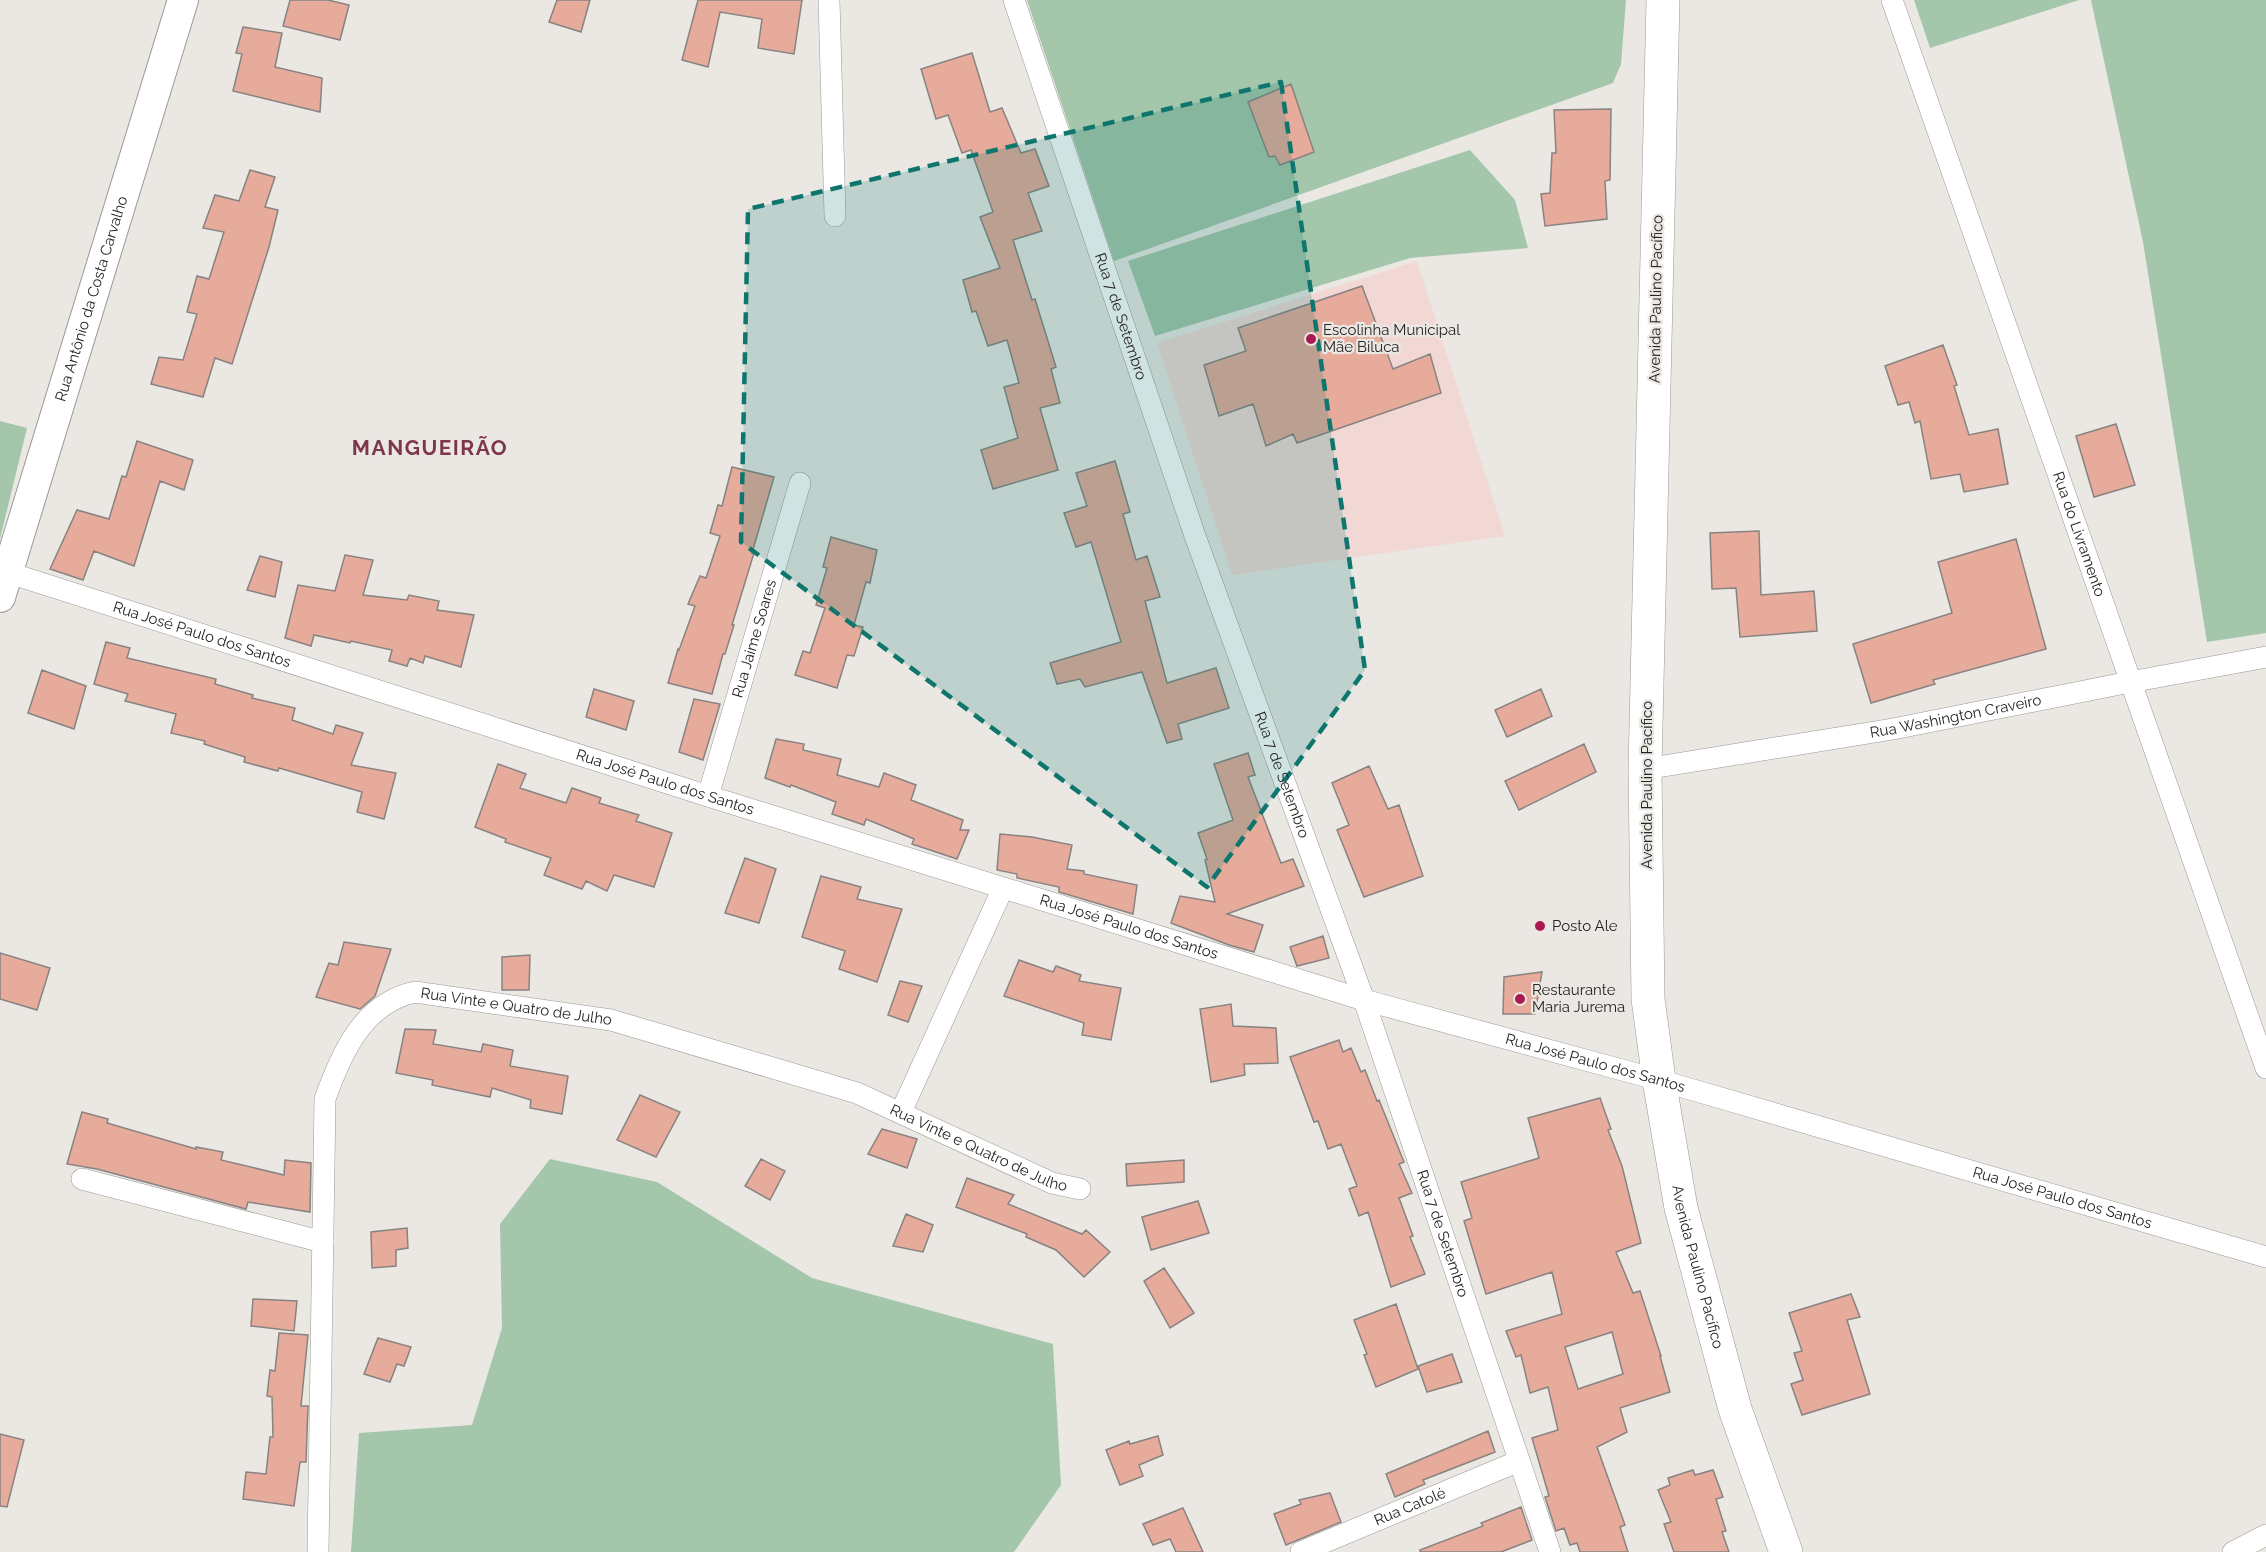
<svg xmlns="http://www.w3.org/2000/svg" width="2266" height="1552" font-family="Raleway,sans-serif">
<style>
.education{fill:#f2d8d5}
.green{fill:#a4c6ab}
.building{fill:#e6ab9a;stroke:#888382;stroke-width:1.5;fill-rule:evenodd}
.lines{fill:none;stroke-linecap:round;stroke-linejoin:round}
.street-casing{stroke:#9b9895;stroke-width:22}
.secondary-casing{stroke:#9b9895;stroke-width:32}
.primary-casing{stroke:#9b9895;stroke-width:34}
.street{stroke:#fff;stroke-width:21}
.secondary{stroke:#fff;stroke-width:30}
.primary{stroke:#fff;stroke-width:33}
.marked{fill:#0f766e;fill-opacity:0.2;stroke:#0f766e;stroke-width:4.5;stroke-dasharray:12 8;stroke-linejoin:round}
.poi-dot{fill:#aa1950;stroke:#ebe8e4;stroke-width:2}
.labels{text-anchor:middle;stroke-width:4.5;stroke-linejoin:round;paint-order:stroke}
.street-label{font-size:15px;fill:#262524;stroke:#ebe8e4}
.poi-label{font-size:15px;fill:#262524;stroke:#ebe8e4;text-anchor:start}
.district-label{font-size:21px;font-weight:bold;letter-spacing:1.5px;fill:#7e374a;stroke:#ebe8e4}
</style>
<rect width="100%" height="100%" fill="#ebe8e4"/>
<!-- education -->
<path class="education" d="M 1417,261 L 1505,536 L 1232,575 L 1157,343 Z"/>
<!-- green -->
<path class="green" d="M 1027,0 L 1626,0 L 1621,64 L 1613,83 L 1114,261 Z
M 1914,0 L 2079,0 L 1930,48 Z
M 2091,0 L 2266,0 L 2266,633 L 2207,642 L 2143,242 Z
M 1470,150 L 1515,200 L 1528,248 L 1410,258 L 1155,336 L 1128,261 Z
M 0,421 L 27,428 L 0,539 Z
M 550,1159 L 657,1182 L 812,1278 L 1053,1344 L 1061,1485 L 1014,1552 L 351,1552 L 359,1433 L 472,1425 L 502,1328 L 500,1224 Z"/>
<!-- building -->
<path class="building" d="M 290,0 L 328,0 L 349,5 L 340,40 L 283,26 Z
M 557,0 L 590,0 L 581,32 L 549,22 Z
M 698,0 L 802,0 L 794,54 L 758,48 L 762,19 L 720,12 L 708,67 L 682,60 Z
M 243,27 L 282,33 L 275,67 L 322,78 L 320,112 L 233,91 L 242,54 L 236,53 Z
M 972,53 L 990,112 L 1002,108 L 1021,153 L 1035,149 L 1049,186 L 1028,193 L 1042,231 L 1013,240 L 1032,300 L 1035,299 L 1056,367 L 1051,369 L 1060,403 L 1040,408 L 1058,470 L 993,489 L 981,450 L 1018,438 L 1004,387 L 1019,383 L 1007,340 L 988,346 L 976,311 L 972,312 L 963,280 L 1000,268 L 980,217 L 993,212 L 971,150 L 962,153 L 948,115 L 936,119 L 921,69 Z
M 1291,84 L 1314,152 L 1280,165 L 1275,156 L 1269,157 L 1248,102 Z
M 1611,109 L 1610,180 L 1605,181 L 1607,219 L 1545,226 L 1541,194 L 1550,193 L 1552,153 L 1556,153 L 1554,110 Z
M 250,170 L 275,177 L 265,207 L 278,210 L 269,247 L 232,364 L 215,358 L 203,397 L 151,384 L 159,357 L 183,360 L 197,314 L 187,312 L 197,276 L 209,279 L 224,232 L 203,228 L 215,195 L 239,201 Z
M 1362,286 L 1393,369 L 1430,354 L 1441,393 L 1297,443 L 1293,434 L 1266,446 L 1253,404 L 1219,416 L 1204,365 L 1246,351 L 1238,328 Z
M 1943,345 L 1957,385 L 1954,386 L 1969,435 L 1998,429 L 2008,484 L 1964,492 L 1960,474 L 1931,479 L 1920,421 L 1915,423 L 1909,402 L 1898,405 L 1885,366 Z
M 2116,424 L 2135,485 L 2094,497 L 2076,436 Z
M 137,441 L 193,460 L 184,490 L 160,481 L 134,566 L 94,551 L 83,580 L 50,569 L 77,510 L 109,519 L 122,476 L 126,477 Z
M 1115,461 L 1130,512 L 1123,514 L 1136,560 L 1147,556 L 1160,597 L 1145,601 L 1167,683 L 1216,668 L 1229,708 L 1178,724 L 1182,739 L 1167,743 L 1142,672 L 1085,687 L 1080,679 L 1057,684 L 1050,663 L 1121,642 L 1091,542 L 1076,547 L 1064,513 L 1087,506 L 1076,473 Z
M 732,467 L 774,477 L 752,553 L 754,553 L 732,625 L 734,625 L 725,654 L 723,654 L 712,694 L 668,683 L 678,649 L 679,650 L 695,606 L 688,604 L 700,576 L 706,578 L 720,536 L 710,533 L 718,505 L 722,506 Z
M 1759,531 L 1761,595 L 1814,591 L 1817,631 L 1740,637 L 1736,588 L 1712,589 L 1710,533 Z
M 831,537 L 877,550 L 870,583 L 866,582 L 854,625 L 863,627 L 854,656 L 847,655 L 837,688 L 795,675 L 803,651 L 810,653 L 825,608 L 816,605 L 827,568 L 823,567 Z
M 2016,539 L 2046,649 L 1933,680 L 1935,684 L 1871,703 L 1853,644 L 1952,613 L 1938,562 Z
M 345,555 L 373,560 L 363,595 L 407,600 L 409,595 L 439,601 L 437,610 L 474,615 L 461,667 L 425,656 L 423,663 L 410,658 L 407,666 L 389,661 L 392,650 L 351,641 L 350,643 L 314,635 L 311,646 L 285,638 L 298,585 L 335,591 Z
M 260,556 L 282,562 L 275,597 L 247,590 Z
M 106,642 L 130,648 L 127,658 L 216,679 L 215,684 L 253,695 L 252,698 L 295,708 L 292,720 L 333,734 L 336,725 L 363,733 L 351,765 L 396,773 L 384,819 L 357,812 L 362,792 L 279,768 L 278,771 L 244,762 L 245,757 L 204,744 L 205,741 L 171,733 L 176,714 L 125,701 L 128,694 L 94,684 Z
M 42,670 L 86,686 L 74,729 L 28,713 Z
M 594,689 L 634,701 L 626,730 L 586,717 Z
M 1541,689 L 1552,716 L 1507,737 L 1495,710 Z
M 694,699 L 720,704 L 703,760 L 679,752 Z
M 776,739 L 804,744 L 803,750 L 841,759 L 837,775 L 879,787 L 884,773 L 916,785 L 911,800 L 963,820 L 960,830 L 969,830 L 957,859 L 912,844 L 914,839 L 866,819 L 864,825 L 832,814 L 836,802 L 791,785 L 790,787 L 765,778 Z
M 1584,744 L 1596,772 L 1519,810 L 1505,781 Z
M 1248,753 L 1255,775 L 1248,777 L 1281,863 L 1293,859 L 1304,886 L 1227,914 L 1263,925 L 1254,952 L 1229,945 L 1171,923 L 1180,896 L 1215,902 L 1205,860 L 1207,859 L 1198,833 L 1233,820 L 1214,764 Z
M 498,764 L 526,774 L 520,788 L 566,803 L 572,788 L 601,798 L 599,803 L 639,815 L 636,821 L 672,833 L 654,887 L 614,875 L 607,891 L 586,881 L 582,889 L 544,875 L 551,858 L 505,842 L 506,839 L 475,827 Z
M 1369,766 L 1388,809 L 1399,805 L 1423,876 L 1364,897 L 1337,830 L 1349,825 L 1332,783 Z
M 1000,834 L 1032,837 L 1072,845 L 1067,869 L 1084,871 L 1084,874 L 1137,885 L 1133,914 L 1059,892 L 1059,887 L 1017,878 L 1017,874 L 997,870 Z
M 745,858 L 776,869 L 759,923 L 725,913 Z
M 821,876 L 861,887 L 857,899 L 902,909 L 877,982 L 839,969 L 845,951 L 802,937 Z
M 1323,936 L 1329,958 L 1297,966 L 1290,947 Z
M 344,942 L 391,949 L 375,996 L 360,1009 L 316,997 L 329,963 L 338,965 Z
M 0,953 L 50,968 L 37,1010 L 0,999 Z
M 530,955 L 529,990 L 502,990 L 502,957 Z
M 1019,960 L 1053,972 L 1056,966 L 1081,975 L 1079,981 L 1121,988 L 1111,1040 L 1082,1035 L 1084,1023 L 1004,996 Z
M 1542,972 L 1535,1014 L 1503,1014 L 1504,977 Z
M 900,981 L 922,986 L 908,1022 L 888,1015 Z
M 1231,1004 L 1233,1026 L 1276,1028 L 1278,1063 L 1244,1064 L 1245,1075 L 1211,1082 L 1200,1009 Z
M 405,1029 L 436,1030 L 433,1044 L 481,1052 L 483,1044 L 513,1050 L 510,1066 L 568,1076 L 562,1114 L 530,1108 L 531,1100 L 492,1088 L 490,1097 L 432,1085 L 433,1080 L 396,1073 Z
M 1339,1040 L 1343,1052 L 1351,1048 L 1361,1072 L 1365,1070 L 1377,1101 L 1379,1100 L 1404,1162 L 1399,1164 L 1412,1193 L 1399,1198 L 1413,1236 L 1410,1237 L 1425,1274 L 1391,1287 L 1368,1212 L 1359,1216 L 1349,1189 L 1357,1186 L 1341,1144 L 1328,1149 L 1318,1121 L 1314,1122 L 1290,1057 Z
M 640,1095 L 680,1112 L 656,1157 L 617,1140 Z
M 1600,1098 L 1611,1129 L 1608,1130 L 1622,1166 L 1641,1243 L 1616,1252 L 1633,1293 L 1640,1291 L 1661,1356 L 1660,1356 L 1670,1392 L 1620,1408 L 1627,1432 L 1597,1447 L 1625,1525 L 1620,1527 L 1628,1552 L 1580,1552 L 1577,1543 L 1570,1545 L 1564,1528 L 1556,1531 L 1545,1497 L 1549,1496 L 1532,1438 L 1558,1430 L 1548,1387 L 1530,1393 L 1521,1355 L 1516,1357 L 1506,1331 L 1562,1314 L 1552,1272 L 1486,1294 L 1464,1221 L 1472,1218 L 1461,1182 L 1539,1158 L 1528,1118 ZM 1612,1332 L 1623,1374 L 1578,1389 L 1565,1347 Z
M 82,1112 L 108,1119 L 107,1123 L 196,1149 L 196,1147 L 223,1152 L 221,1160 L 284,1175 L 285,1160 L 311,1163 L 310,1212 L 248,1202 L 246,1209 L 97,1169 L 67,1164 Z
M 882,1129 L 917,1139 L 907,1168 L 868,1154 Z
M 761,1159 L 785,1171 L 770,1200 L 745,1186 Z
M 1184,1160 L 1184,1182 L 1127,1186 L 1126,1164 Z
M 967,1178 L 1014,1195 L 1008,1204 L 1082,1234 L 1086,1230 L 1110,1252 L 1084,1277 L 1056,1250 L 1026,1237 L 1027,1234 L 956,1207 Z
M 1198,1201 L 1209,1233 L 1151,1250 L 1142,1217 Z
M 906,1214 L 933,1225 L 923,1252 L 893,1246 Z
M 407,1228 L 408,1248 L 396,1250 L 396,1266 L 372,1268 L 371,1232 Z
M 1164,1268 L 1194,1313 L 1170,1328 L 1144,1281 Z
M 1851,1294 L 1860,1317 L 1847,1320 L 1870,1394 L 1802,1415 L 1791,1384 L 1803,1380 L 1794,1353 L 1802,1351 L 1789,1313 Z
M 253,1299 L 297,1301 L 294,1331 L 251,1326 Z
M 1396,1304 L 1418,1369 L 1376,1387 L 1364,1355 L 1367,1354 L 1354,1320 Z
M 279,1333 L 308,1335 L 301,1406 L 308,1406 L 306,1462 L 300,1462 L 294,1506 L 243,1499 L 246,1472 L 266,1474 L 270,1437 L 273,1437 L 272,1397 L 267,1396 L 270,1370 L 275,1371 Z
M 378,1338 L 411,1347 L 404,1366 L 397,1364 L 390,1382 L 364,1374 Z
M 1452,1354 L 1462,1382 L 1427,1392 L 1418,1366 Z
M 1488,1431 L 1495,1452 L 1423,1480 L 1425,1484 L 1395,1497 L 1386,1474 Z
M 0,1434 L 24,1440 L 7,1507 L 0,1506 Z
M 1158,1436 L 1163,1455 L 1139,1465 L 1143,1476 L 1120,1485 L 1106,1450 L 1129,1441 L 1130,1444 Z
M 1693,1470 L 1695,1475 L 1713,1470 L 1723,1497 L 1716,1499 L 1726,1531 L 1722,1532 L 1729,1552 L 1674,1552 L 1664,1524 L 1671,1522 L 1658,1490 L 1670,1485 L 1668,1478 Z
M 1330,1493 L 1341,1522 L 1286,1545 L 1274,1514 L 1301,1504 L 1299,1500 Z
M 1521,1507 L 1532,1540 L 1501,1552 L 1420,1552 L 1420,1550 L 1483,1526 L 1481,1523 Z
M 1183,1508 L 1203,1552 L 1176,1552 L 1170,1539 L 1153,1545 L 1143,1524 Z"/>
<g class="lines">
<!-- street casing -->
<g class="street-casing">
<g id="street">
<path d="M 829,0 L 835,216"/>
<path id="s1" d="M 1014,0 L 1195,536 L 1364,1000 L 1550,1552"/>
<path id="s2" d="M 1892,0 L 2266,1068"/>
<path id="s3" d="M 0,570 L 708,796 L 1364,1000 L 1659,1080 L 2266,1257"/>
<path id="s4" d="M 1645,769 L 1893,729 L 2130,682 L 2266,657"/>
<path id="s5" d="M 708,796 L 800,483"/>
<path d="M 901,1112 L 1003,888"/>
<path d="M 82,1179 L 323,1242"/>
<path id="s6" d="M 318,1552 L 325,1099 C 341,1054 363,1003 415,992 L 611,1020 L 857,1093 L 1052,1183 L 1080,1189"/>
<path id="s7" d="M 1301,1552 L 1519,1461"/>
<path d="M 2233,1552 L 2266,1535"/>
</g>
</g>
<!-- secondary casing -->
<g class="secondary-casing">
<g id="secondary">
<path id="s8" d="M 0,597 L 183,0"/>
</g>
</g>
<!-- primary casing -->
<g class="primary-casing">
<g id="primary">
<path id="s9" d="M 1663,0 L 1645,769 L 1648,999 L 1659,1080 L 1681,1208 L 1735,1409 L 1786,1552"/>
</g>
</g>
<!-- street -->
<use href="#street" class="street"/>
<!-- secondary -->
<use href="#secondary" class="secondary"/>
<!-- primary -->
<use href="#primary" class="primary"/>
</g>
<!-- marked area -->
<path class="marked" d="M 1281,82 L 1365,670 L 1207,887 L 741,542 L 748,209 Z"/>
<!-- markers -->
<g class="poi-dot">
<circle cx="1311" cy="339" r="6"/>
<circle cx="1540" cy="926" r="6"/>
<circle cx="1520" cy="999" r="6"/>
</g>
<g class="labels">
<!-- street labels -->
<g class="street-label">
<text dy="5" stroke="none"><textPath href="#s8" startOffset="312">Rua Antônio da Costa Carvalho</textPath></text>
<text transform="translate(1656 299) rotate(-89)" y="5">Avenida Paulino Pacífico</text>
<text dy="5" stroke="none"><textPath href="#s1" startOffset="334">Rua 7 de Setembro</textPath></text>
<text dy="5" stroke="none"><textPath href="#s2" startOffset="566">Rua do Livramento</textPath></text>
<text dy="5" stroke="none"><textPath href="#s3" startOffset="212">Rua José Paulo dos Santos</textPath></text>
<text dy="5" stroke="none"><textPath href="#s5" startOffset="164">Rua Jaime Soares</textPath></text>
<text dy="5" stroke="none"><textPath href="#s4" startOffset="315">Rua Washington Craveiro</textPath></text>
<text dy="5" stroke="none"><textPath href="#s1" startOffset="820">Rua 7 de Setembro</textPath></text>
<text dy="5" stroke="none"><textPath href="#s3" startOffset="698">Rua José Paulo dos Santos</textPath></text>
<text transform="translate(1647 785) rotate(-90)" y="5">Avenida Paulino Pacífico</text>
<text dy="5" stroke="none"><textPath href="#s3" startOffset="1184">Rua José Paulo dos Santos</textPath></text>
<text dy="5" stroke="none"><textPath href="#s6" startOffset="702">Rua Vinte e Quatro de Julho</textPath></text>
<text dy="5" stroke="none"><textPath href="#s3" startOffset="1670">Rua José Paulo dos Santos</textPath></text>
<text dy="5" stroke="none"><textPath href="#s6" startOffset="1188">Rua Vinte e Quatro de Julho</textPath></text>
<text dy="5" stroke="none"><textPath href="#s3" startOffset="2156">Rua José Paulo dos Santos</textPath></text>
<text dy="5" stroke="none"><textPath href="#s1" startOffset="1306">Rua 7 de Setembro</textPath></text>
<text dy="5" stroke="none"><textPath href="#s9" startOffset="1272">Avenida Paulino Pacífico</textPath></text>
<text dy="5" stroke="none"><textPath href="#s7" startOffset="118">Rua Catolé</textPath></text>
</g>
<!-- poi labels -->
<g class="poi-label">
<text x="1323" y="335">Escolinha Municipal<tspan x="1323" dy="17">Mãe Biluca</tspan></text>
<text x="1552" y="931">Posto Ale</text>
<text x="1532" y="995">Restaurante<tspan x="1532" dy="17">Maria Jurema</tspan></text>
</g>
<!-- district labels -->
<g class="district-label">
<text x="430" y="455">MANGUEIRÃO</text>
</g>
</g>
</svg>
